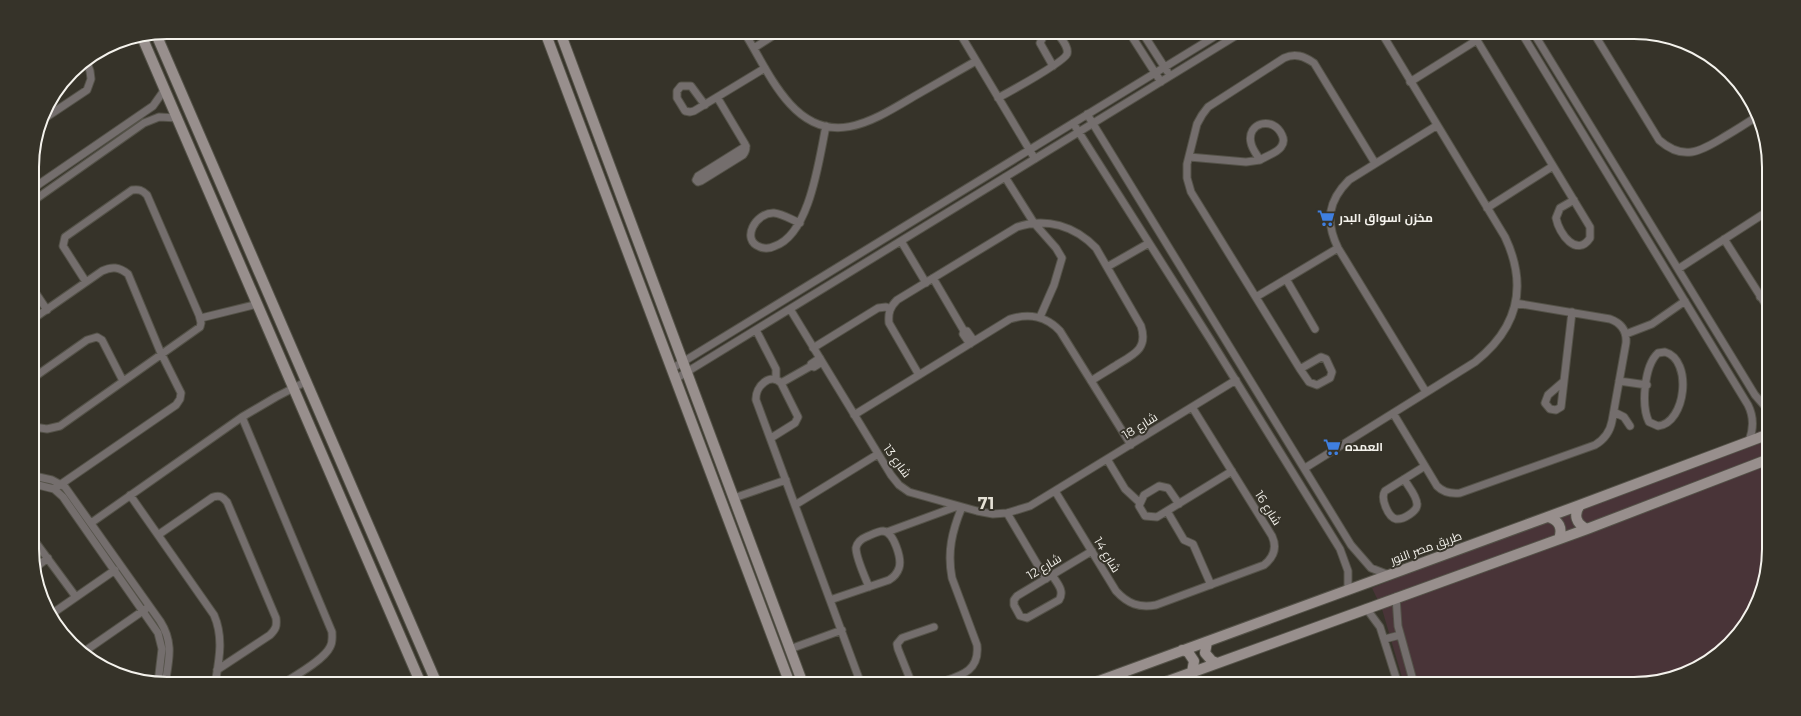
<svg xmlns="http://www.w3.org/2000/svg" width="1801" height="716" font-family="Montserrat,Cairo,sans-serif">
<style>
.industrial{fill:#493438}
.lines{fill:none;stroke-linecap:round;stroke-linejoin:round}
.street-casing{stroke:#545248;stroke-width:9}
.secondary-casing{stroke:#545248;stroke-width:12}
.street{stroke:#746e6d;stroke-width:7}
.secondary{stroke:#988f8d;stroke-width:10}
.labels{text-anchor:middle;stroke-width:4;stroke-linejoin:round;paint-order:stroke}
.poi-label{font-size:12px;font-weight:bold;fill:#f4f2ec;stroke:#363329;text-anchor:start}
.street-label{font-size:12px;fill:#f4f2ec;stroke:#363329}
.district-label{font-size:16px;font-weight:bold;fill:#e6e2d6;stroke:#363329}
.rim{fill:none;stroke:#f4f2ec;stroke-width:2}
</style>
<rect width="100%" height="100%" fill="#363329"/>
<!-- industrial -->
<path class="industrial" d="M 1769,427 L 1769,549 L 1762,593 L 1741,631 L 1716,656 L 1678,677 L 1643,684 L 1404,684 L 1382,609 L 1372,588 Z"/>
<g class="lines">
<!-- street casing -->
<g class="street-casing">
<path id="street" d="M 744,32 C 759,56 771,83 790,104 C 830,148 871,122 913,97 C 934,85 955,73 976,61
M 959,32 L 1035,159
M 1129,32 L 1161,82
M 1142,32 L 1167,71
M 1472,32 L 1590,227 L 1590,238 C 1577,258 1559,234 1556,218 L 1560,208 L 1574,200
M 1521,32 L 1748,405 C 1754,417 1754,428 1749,441
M 1533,32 L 1741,372 L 1755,395 L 1769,411
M 1593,32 L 1659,140 C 1683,161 1700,152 1724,137 C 1736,130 1747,123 1759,115
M 754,48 L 779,32
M 1410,82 L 1477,40
M 717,97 L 745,144 C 747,148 746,151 743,155 L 701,181 L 698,182 L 696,180 L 698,176 L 746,146
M 998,98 C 1009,92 1064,62 1067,54 C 1069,47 1062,40 1058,34 L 1052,32 L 1043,37 L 1040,43 L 1053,66
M 705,105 L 691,86 L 681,86 L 677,91 L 677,98 L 685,111 L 690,112 L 694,111 L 765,68
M 1087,114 L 1351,545 L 1371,568 L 1389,575
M 42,120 L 87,90 L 91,79 L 90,71 L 86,60
M 1073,123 L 1210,339 L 1340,549 L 1348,571 L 1348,590
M 1189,157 L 1246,162 L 1260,160 C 1257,155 1252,149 1251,143 C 1246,123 1273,115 1282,135 C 1284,139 1284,143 1281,147 C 1277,153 1266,156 1260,160
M 1005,177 L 1034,223 L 1056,248 L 1062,258 L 1054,285 L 1040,317
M 32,189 L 153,106 L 165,89
M 33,201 L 144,123 L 159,117 L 178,118
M 1487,208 L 1553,166
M 800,223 C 792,220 783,214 774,213 C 756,212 740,240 760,247 C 765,249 771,248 775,246 C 810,234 819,159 826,126
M 1724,239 L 1768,308
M 901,241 L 926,283
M 1107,267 L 1149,243
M 1678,269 L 1768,211
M 933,278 L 964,331
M 1286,279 L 1315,329
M 33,289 L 47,310
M 1256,297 L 1338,248
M 1760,297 L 1768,292
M 790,309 L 891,475 L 899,485 L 909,492 L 977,511 L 993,514 L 1007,513 L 1030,506 L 1236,380
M 201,318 L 258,304
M 33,319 L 102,271 C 112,266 119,267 128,274 L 160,351 L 181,393 L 180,399 L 176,405 L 54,489
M 756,330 L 776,369 L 776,379
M 1626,334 L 1652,324 L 1685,301
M 970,344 L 963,334 L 964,331 L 967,331 L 974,341
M 813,348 L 878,308 L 886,307 L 890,309
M 1665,352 C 1693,360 1686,423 1658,426 L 1649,422 C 1641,406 1644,366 1658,353 Z
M 820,358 L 811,364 L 811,366 L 814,367 L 822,362
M 673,368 L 1222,32
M 1300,369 L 1321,357 L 1326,359 L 1332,372 L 1330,378 L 1317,385 L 1309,382 L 1300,369 L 1191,192 L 1187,178 L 1187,164 L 1197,124 L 1202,115 L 1208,107 L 1284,58 C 1295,53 1304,56 1314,63 L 1375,163
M 919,375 L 889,323 C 888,313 890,307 897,300 L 1017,227 C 1046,217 1075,226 1096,248 L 1141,326 C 1148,348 1135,354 1118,364 C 1109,370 1100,375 1091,381
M 33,378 L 87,340 L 97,337 L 102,340 L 123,381
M 677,378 L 1242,32
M 1619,381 L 1647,385
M 1563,382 L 1548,395 L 1545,403 L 1550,409 L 1556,410 L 1561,407 L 1572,312
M 781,383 L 811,366
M 1426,392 L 1338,248 C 1325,221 1328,201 1349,180 L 1436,126
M 1614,412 L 1624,417 L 1630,426
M 1393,413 L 1437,486 C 1443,492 1451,494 1460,493 L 1595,445 C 1605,439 1610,432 1612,421 L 1626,343 C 1627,331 1621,323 1610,319 L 1515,303
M 854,415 L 1010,319 C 1030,313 1046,316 1060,331 L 1131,445
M 242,417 L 332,632 C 332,638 333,642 330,647 C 324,660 295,676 282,684
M 34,427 L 47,429 L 60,426 L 200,327 L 201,323 L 199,315 L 147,195 C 142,190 139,189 132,190 L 65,237 L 63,246 L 86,282
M 771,438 L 795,423 L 798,417 L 781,383 C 771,372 755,386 756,400 L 861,684
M 1107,459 L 1125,489 L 1139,502
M 1305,468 L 1475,362 C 1518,328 1528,286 1505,237 L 1381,32
M 34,476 L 52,480 L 65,487 L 160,621 C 174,643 169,659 165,684
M 1404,479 C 1408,486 1417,496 1417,504 C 1418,511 1403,520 1396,519 C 1388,517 1380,498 1385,491 L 1425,466
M 34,484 L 54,489 L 63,497 L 158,633 L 162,649 L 158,683
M 1055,491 L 1116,591 C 1128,604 1139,608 1156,605 L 1264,565 C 1274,557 1277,547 1272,536 L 1192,407
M 130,495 L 214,615 C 224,638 219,660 215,684
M 734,498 L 786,480
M 1179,504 L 1168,488 L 1159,486 L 1144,495 L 1139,506 L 1145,516 L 1157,517 L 1232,471
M 795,505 L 878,454
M 1167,511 L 1184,540 L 1193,544 L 1211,585
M 1007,513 L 1046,579
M 91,523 L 242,417 L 276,397 L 307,381
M 887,532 L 958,506
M 158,535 L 213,497 C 220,495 223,497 227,502 L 276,618 C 277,626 276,629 270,635 L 217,670
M 34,540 L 76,597
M 35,568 L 48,558
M 1052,575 C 1057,583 1065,591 1059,600 L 1027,618 L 1020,616 L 1014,605 L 1014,600 L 1017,596 L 1092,551
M 1396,597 L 1398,626 L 1414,684
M 830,600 L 889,580 C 894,577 897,574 899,568 C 902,559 894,532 883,531 C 878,531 871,535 866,537 C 861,539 857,543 856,548 C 856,558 865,577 869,587
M 1366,608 L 1380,627 L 1398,684
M 53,613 L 115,570
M 1385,639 L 1400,635
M 790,649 L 842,630
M 85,651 L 147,608
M 912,684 L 898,649 L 897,644 L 902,638 L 934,627
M 936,684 C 958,676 980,673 977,645 L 952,578 C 947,552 952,531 962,507"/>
</g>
<!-- secondary casing -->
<g class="secondary-casing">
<path id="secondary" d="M 545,32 L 790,684
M 560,32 L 803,684
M 156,34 L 437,684
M 142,37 L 421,684
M 1580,505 C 1573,515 1576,524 1587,529
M 1548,517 C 1559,520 1563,528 1559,539
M 1207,642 L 1205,653 L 1212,661 L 1217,663
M 1182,650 L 1188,652 L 1194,661 L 1192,672
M 1091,684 L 1580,505 L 1769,434
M 1160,684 L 1587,529 L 1769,459"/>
</g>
<!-- street -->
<use href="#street" class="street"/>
<!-- secondary -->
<use href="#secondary" class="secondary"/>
</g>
<!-- icons -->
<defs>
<g id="supermarket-bare" transform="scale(1.38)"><path d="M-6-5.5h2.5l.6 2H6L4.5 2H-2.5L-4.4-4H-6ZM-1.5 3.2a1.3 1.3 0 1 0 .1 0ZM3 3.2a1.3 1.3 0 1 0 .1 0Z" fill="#3f7fe0" stroke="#363329" stroke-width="2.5" paint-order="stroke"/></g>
</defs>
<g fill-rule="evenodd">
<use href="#supermarket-bare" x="1326" y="218"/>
<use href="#supermarket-bare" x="1332" y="447"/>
</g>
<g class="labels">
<!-- poi labels -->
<g class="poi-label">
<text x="1339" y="222">مخزن اسواق البدر</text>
<text x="1345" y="451">العمده</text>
</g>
<!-- street labels -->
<g class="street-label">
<text transform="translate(1140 426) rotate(-32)" y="4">شارع 18</text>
<text transform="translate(897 461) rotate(54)" y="4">شارع 13</text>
<text transform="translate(1268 508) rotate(58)" y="4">شارع 16</text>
<text transform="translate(1426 548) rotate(-20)" y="4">طريق مصر النور</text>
<text transform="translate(1107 555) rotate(59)" y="4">شارع 14</text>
<text transform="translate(1044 567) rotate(-31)" y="4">شارع 12</text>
</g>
<!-- district labels -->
<g class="district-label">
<text x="986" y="509">71</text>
</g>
</g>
<!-- crop -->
<path d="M0 0H1801V716H0ZM167 39H1634A128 128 0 0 1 1762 167V549A128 128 0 0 1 1634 677H167A128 128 0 0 1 39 549V167A128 128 0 0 1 167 39Z" fill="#363329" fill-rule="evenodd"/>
<path class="rim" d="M167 39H1634A128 128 0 0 1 1762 167V549A128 128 0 0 1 1634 677H167A128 128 0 0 1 39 549V167A128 128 0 0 1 167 39Z"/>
</svg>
